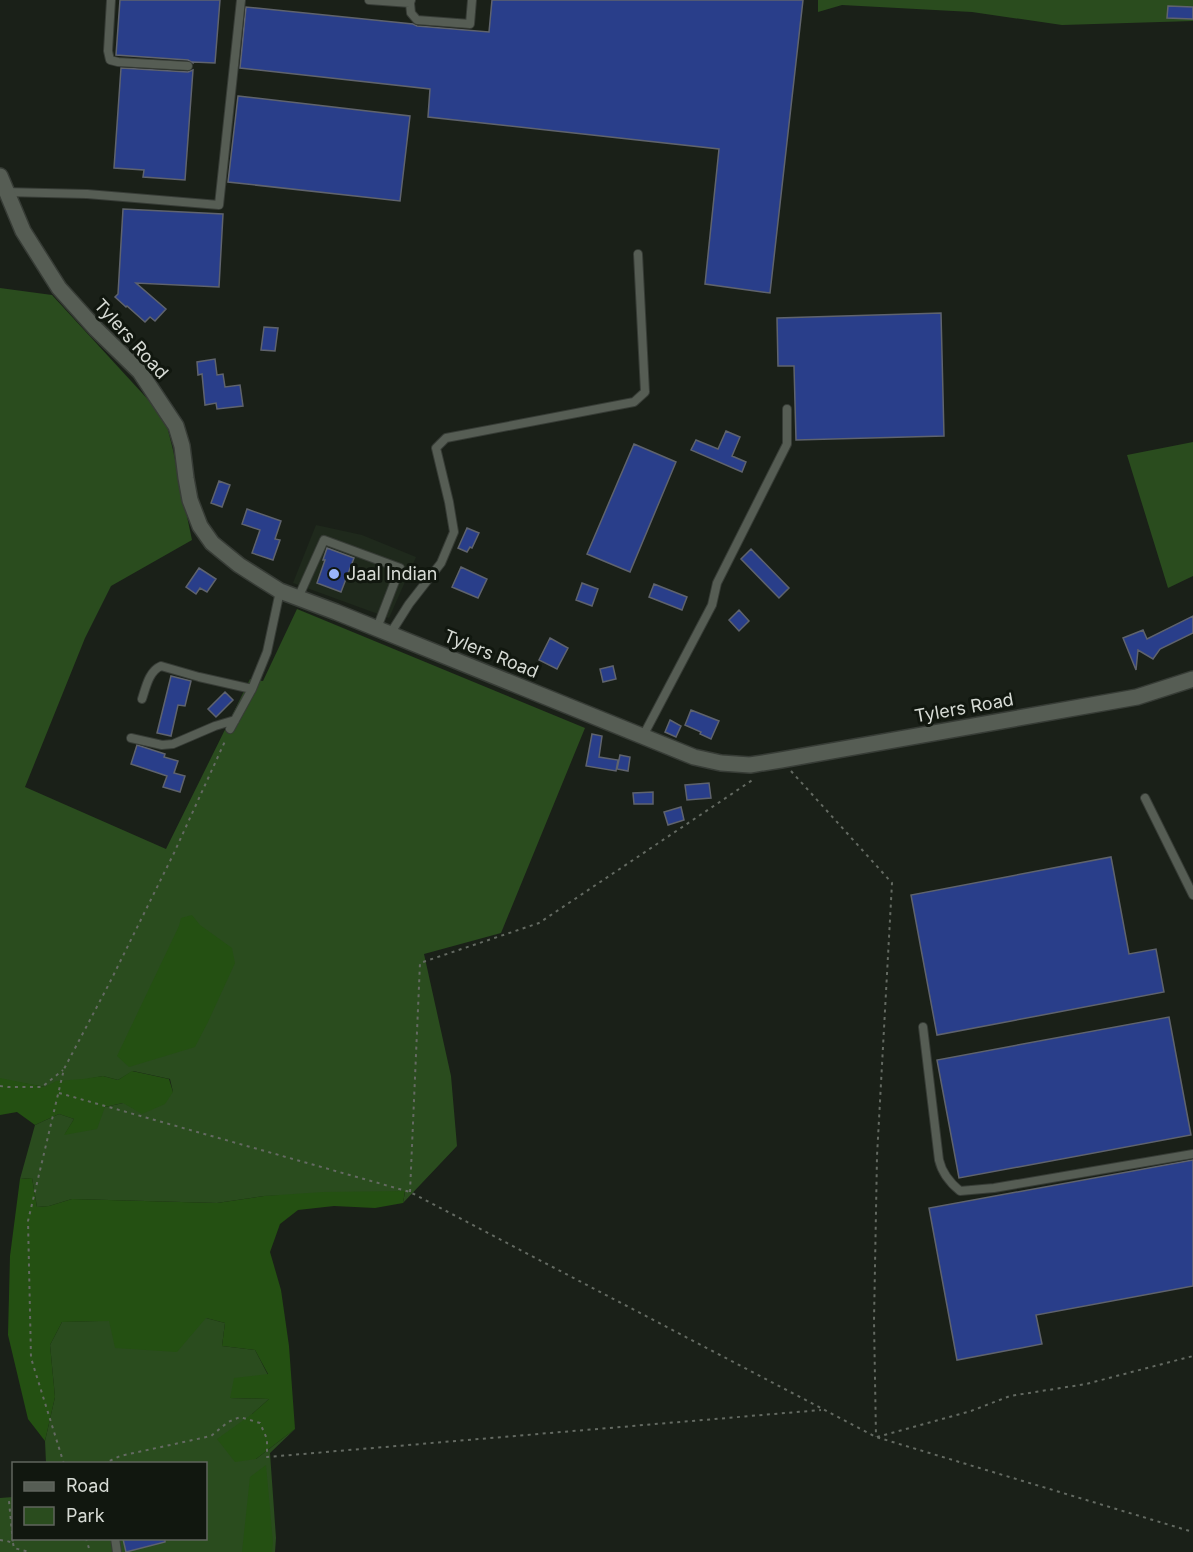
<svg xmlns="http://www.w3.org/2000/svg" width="1193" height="1552" font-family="Inter,sans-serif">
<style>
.built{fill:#1f291c}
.green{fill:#2a4c1e}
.forest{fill:#245012}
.building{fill:#293e8a;stroke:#5f636d;stroke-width:1.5}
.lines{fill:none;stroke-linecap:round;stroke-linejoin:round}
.lane-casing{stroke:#373c36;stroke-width:10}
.secondary-casing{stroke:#373c36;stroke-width:18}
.path{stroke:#646a62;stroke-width:2;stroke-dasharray:3 4.5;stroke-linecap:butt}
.lane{stroke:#565d54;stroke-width:8}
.secondary{stroke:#565d54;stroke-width:15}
.poi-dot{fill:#9ab5fd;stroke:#11170f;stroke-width:2}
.labels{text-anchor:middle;stroke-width:6;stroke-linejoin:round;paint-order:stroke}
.street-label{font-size:18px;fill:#d7dbd5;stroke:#11170f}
.poi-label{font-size:18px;fill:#d7dbd5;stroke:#11170f;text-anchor:start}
</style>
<rect width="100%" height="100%" fill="#1a2018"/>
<!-- built -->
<path class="built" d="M 316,525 L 362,535 L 416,557 L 389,618 L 293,583 Z"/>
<!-- green -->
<path class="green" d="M 818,0 L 1193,0 L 1193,21 L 1062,25 L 972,12 L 842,5 L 818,12 Z
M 0,288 L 52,295 L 165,418 L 173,450 L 192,540 L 111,586 L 85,638 L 25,787 L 166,849 L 250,679 L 263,681 L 297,609 L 585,728 L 501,933 L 424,954 L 451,1076 L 457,1146 L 403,1203 L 405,1192 L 264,1196 L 217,1203 L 72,1199 L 49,1206 L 37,1207 L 32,1178 L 20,1179 L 35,1125 L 59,1114 L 74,1119 L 65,1134 L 105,1107 L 173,1092 L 170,1079 L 133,1071 L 118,1080 L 103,1076 L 45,1087 L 0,1079 Z
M 1193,442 L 1193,576 L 1168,588 L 1127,455 Z
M 206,1318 L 225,1323 L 222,1346 L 255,1350 L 268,1375 L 230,1398 L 269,1399 L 252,1414 L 256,1459 L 295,1429 L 270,1453 L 276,1538 L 275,1552 L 0,1552 L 0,1498 L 13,1497 L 14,1538 L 206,1538 L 206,1464 L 46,1463 L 45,1441 L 55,1397 L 50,1345 L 62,1322 Z"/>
<!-- forest -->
<path class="forest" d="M 192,915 L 200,925 L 232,948 L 235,963 L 208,1022 L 195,1047 L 129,1067 L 117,1056 L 179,926 L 181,918 Z
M 132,1071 L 169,1079 L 173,1092 L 165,1104 L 142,1114 L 123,1103 L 105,1107 L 97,1129 L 64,1135 L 74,1119 L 59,1114 L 35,1125 L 17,1112 L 0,1115 L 0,1078 L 45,1087 L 56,1081 L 83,1079 L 103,1076 L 118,1080 Z
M 32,1178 L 37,1207 L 49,1206 L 72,1199 L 217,1203 L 264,1196 L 323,1192 L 405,1191 L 403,1203 L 375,1208 L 334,1206 L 298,1210 L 280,1224 L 270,1252 L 281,1290 L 289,1346 L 295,1429 L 256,1459 L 235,1462 L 217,1439 L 252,1414 L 269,1399 L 230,1398 L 234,1378 L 268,1374 L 255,1350 L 222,1346 L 225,1323 L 206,1318 L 177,1352 L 115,1348 L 109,1321 L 62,1322 L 50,1345 L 55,1397 L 45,1441 L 28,1419 L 8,1335 L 10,1256 L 20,1179 Z
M 266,1465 L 273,1542 L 272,1552 L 242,1552 L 250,1477 Z"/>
<!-- building -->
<path class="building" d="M 120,0 L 220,0 L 215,63 L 193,62 L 193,63 L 188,60 L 116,55 Z
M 492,0 L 803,0 L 770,293 L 705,284 L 719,149 L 428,117 L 430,89 L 240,68 L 246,7 L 413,24 L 417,26 L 489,32 Z
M 1168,6 L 1193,7 L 1193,19 L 1167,18 Z
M 121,68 L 188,72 L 193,70 L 185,180 L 143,177 L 144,170 L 114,168 Z
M 238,96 L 410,116 L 400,201 L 228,182 Z
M 123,209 L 223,214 L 219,287 L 136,283 L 166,309 L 155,321 L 150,317 L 145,322 L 127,306 L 126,307 L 115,297 L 118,294 Z
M 941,313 L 944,436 L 796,440 L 794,366 L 778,366 L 777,318 Z
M 264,327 L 278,328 L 275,351 L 261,350 Z
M 215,359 L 217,375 L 223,374 L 225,387 L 240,385 L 243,406 L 217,409 L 216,403 L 205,405 L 202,374 L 198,375 L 197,362 Z
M 726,431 L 740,437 L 732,456 L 746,462 L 742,472 L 691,450 L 696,440 L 718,449 Z
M 634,444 L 676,462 L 630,572 L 587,554 Z
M 219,481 L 230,485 L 222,507 L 211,503 Z
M 247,509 L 281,521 L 275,539 L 280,540 L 273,560 L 252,553 L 260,530 L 242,524 Z
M 467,528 L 479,533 L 472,548 L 470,547 L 467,552 L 458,548 Z
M 327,548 L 354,558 L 341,592 L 317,583 L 325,560 L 323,560 Z
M 751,549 L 789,588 L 779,598 L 741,559 Z
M 461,567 L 487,579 L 478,598 L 452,587 Z
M 199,568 L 216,579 L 207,592 L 200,588 L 196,594 L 186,587 Z
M 582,583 L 598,589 L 592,606 L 576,600 Z
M 654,584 L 687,597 L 682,610 L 649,597 Z
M 739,610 L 749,621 L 739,631 L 729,620 Z
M 1193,616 L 1193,633 L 1160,649 L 1153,659 L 1138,650 L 1136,670 L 1123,638 L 1143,630 L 1147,639 Z
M 550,638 L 568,648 L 557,669 L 539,660 Z
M 613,666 L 616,679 L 603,682 L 600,669 Z
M 171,676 L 191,681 L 185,706 L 178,705 L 171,736 L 157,733 Z
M 225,692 L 233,700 L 216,717 L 208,709 Z
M 691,710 L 719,721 L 711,739 L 700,734 L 701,732 L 685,725 Z
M 670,720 L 681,726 L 676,737 L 665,732 Z
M 592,734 L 602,736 L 599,757 L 618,760 L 616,771 L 586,766 Z
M 137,745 L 165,754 L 164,757 L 178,761 L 174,773 L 185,776 L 180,792 L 163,787 L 167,776 L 131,764 Z
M 620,755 L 630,757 L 628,771 L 617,769 Z
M 709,783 L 711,798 L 687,800 L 685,785 Z
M 653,792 L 653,804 L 634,804 L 633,793 Z
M 681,807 L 684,820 L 668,825 L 664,812 Z
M 1111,857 L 1129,954 L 1156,949 L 1164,992 L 937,1035 L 911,895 Z
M 1169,1017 L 1191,1135 L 959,1178 L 937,1060 Z
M 1193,1160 L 1193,1286 L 1036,1315 L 1042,1344 L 957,1360 L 929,1208 Z
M 123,1539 L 165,1539 L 165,1542 L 126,1552 Z"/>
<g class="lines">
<!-- lane casing -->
<g class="lane-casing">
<path id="lane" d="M 111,0 L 108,51 L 110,60 L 118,62 L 188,66
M 369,0 L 410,3 L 411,0
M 410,3 L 411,13 L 417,20 L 470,24 L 472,0
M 4,192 L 87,194 L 219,205 L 241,0
M 298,598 L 324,540 L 400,568 L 377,628
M 390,634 L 409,604 L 441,563 L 454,532 L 449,502 L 436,448 L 446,438 L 634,402 L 645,392 L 638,254
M 142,699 C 146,687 149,671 161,666 L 199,677 L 252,689
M 230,729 L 252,689 L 267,652 L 280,591
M 643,736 L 712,605 L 717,583 L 787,444 L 787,409
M 131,738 L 162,745 L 173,744 L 215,726 L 235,720
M 1145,798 L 1193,895
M 923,1027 L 939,1160 C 942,1173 949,1182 960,1191 L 994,1188 L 1193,1154
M 115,1538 L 117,1552"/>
</g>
<!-- secondary casing -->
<g class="secondary-casing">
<path id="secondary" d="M 0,176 L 23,231 L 59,288 L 96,329 L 140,372 L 176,426 L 182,446 L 186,478 L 190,500 L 200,526 L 212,543 L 239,565 L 280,591 L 336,612 L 694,757 L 721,763 L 750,765 L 781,760 L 1137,697 L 1193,679"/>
</g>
<!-- path -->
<path class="path" d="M 791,771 L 892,883 L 877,1156 L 874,1321 L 876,1437
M 0,1086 L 8,1087 L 42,1087 L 63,1070
M 59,1093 L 410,1192 L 876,1437 L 1193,1532
M 410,1192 L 420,963 L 539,923 L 754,779
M 877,1437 L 971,1411 L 1010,1396 L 1086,1384 L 1193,1356
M 64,1464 L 31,1358 L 28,1221 L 64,1069 L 110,982 L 174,853 L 226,739
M 103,1464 L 120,1456 L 211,1436 L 228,1422 L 240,1417 L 260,1423 L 267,1439 L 267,1457 L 821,1410
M 86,1538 L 90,1552
M 0,1540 L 7,1541 L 13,1543 L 9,1501
M 13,1543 L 14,1548 L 29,1552"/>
<!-- lane -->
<use href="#lane" class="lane"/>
<!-- secondary -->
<use href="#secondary" class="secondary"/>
</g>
<!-- markers -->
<circle class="poi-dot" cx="334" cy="574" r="6"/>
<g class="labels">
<!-- street labels -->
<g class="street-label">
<text transform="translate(131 339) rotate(48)" y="6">Tylers Road</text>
<text transform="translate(491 654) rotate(22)" y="6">Tylers Road</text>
<text transform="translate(964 708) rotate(-10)" y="6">Tylers Road</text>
</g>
<!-- poi labels -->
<g class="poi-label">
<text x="346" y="580">Jaal Indian</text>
</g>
</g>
<!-- legend -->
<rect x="12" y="1462" width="195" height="78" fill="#11170f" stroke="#60655e" stroke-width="1.5"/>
<rect x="24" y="1482" width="30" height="9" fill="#565d54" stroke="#60655e" stroke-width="1.5"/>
<text x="66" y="1492" font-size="18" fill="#d7dbd5">Road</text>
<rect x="24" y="1507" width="30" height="18" fill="#2a4c1e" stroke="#60655e" stroke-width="1.5"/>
<text x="66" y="1522" font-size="18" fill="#d7dbd5">Park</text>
</svg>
